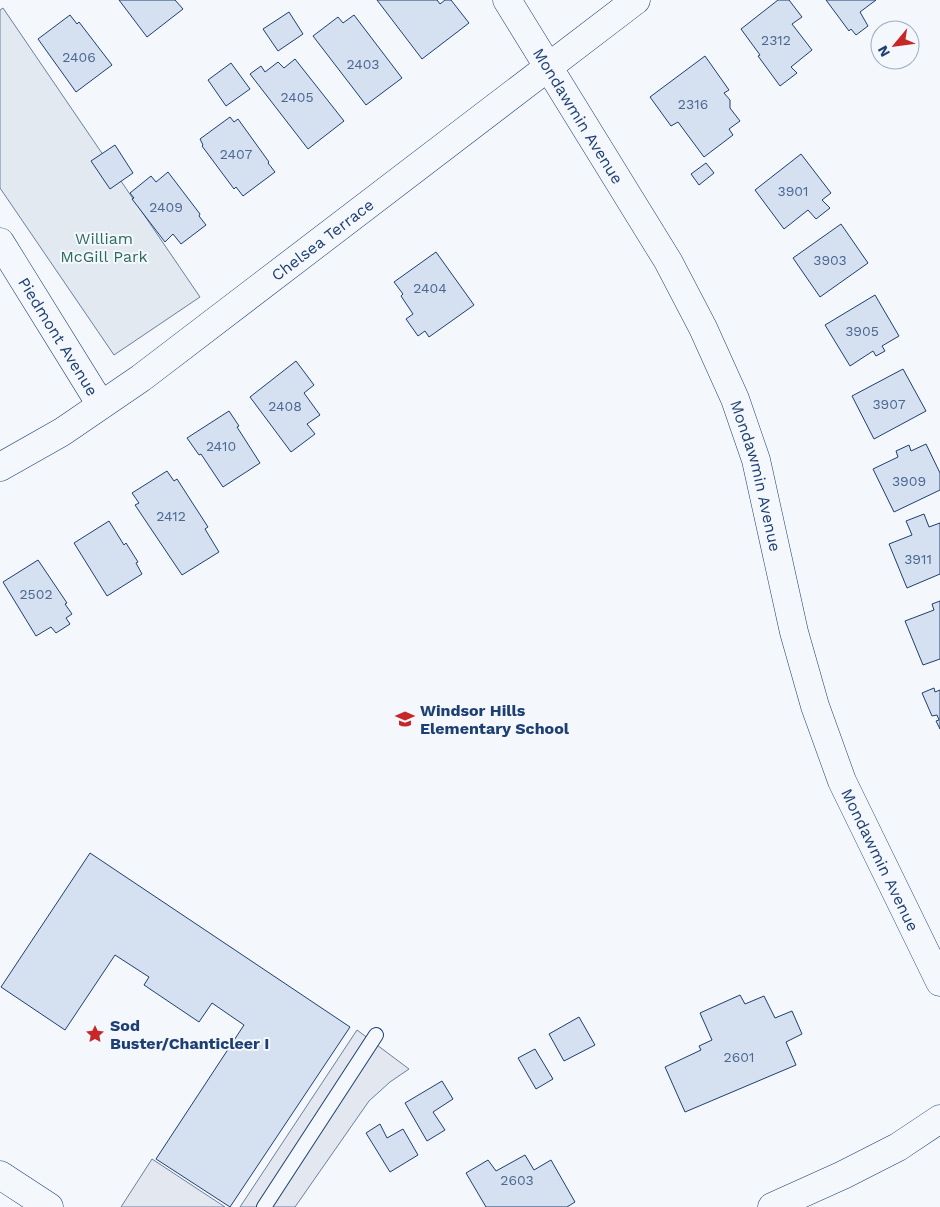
<svg xmlns="http://www.w3.org/2000/svg" width="940" height="1207" font-family="'Work Sans',sans-serif">
<style>
.green{fill:#e3e9f0;stroke:#687fa3}
.parking{fill:#e3e8f0;stroke:#687fa3}
.building{fill:#d5e0f0;stroke:#1d3f73}
.lines{fill:none;stroke-linecap:round;stroke-linejoin:round}
.service-casing{stroke:#1d3f73;stroke-width:16}
.minor-casing{stroke:#1d3f73;stroke-width:29}
.tertiary-casing{stroke:#1d3f73;stroke-width:29}
.service{stroke:#f4f7fb;stroke-width:14}
.minor{stroke:#f4f7fb;stroke-width:28}
.tertiary{stroke:#f4f7fb;stroke-width:28}
.labels{text-anchor:middle;stroke-width:4;stroke-linejoin:round;paint-order:stroke}
.number-label{font-size:14px;fill:#4b6792}
.street-label{font-size:16px;fill:#1d3f73;stroke:#f4f7fb}
.park-label{font-size:16px;fill:#2c6c60;stroke:#f4f7fb}
.poi-label{font-size:16px;font-weight:bold;fill:#1d3f73;stroke:#f4f7fb;text-anchor:start}
</style>
<rect width="100%" height="100%" fill="#f4f7fb"/>
<!-- green -->
<path class="green" d="M 3,8 L 200,297 L 114,355 L 0,188 L 0,10 Z"/>
<!-- parking -->
<path class="parking" d="M 357,1030 L 409,1069 L 390,1082 L 369,1101 L 295,1207 L 240,1207 Z
M 152,1159 L 225,1207 L 121,1207 Z"/>
<!-- building -->
<path class="building" d="M 119,0 L 175,0 L 183,9 L 147,37 Z
M 377,0 L 437,0 L 440,4 L 445,0 L 451,0 L 469,23 L 422,59 Z
M 778,0 L 789,0 L 802,17 L 792,24 L 812,50 L 791,67 L 797,73 L 780,86 L 758,56 L 760,55 L 741,29 Z
M 826,0 L 876,0 L 860,12 L 868,26 L 856,35 L 851,29 L 849,31 Z
M 289,12 L 303,34 L 278,51 L 263,29 Z
M 70,15 L 77,24 L 79,22 L 112,65 L 76,92 L 38,39 Z
M 354,15 L 402,78 L 366,105 L 313,36 L 338,17 L 343,23 Z
M 705,56 L 729,90 L 724,93 L 730,100 L 730,108 L 740,121 L 729,129 L 733,135 L 704,157 L 678,122 L 671,126 L 650,97 Z
M 295,59 L 344,121 L 308,149 L 250,74 L 261,66 L 265,72 L 278,62 L 284,68 Z
M 231,63 L 250,89 L 226,106 L 208,80 Z
M 230,117 L 234,122 L 238,119 L 269,162 L 268,163 L 275,172 L 243,196 L 236,187 L 234,189 L 202,146 L 203,145 L 200,139 Z
M 115,145 L 133,173 L 110,189 L 91,161 Z
M 801,154 L 831,193 L 822,200 L 830,208 L 816,219 L 808,210 L 784,229 L 755,190 Z
M 706,163 L 714,173 L 699,185 L 691,174 Z
M 168,172 L 200,214 L 199,216 L 206,225 L 181,244 L 173,234 L 165,242 L 132,199 L 134,198 L 130,193 L 151,176 L 156,182 Z
M 841,224 L 868,263 L 820,297 L 793,258 Z
M 436,252 L 474,305 L 429,337 L 425,331 L 418,336 L 406,319 L 413,314 L 401,296 L 403,294 L 394,282 Z
M 875,295 L 899,336 L 882,346 L 885,351 L 876,356 L 873,351 L 850,366 L 825,325 Z
M 296,361 L 314,385 L 304,393 L 320,415 L 307,424 L 315,434 L 291,452 L 250,397 Z
M 903,369 L 926,411 L 874,439 L 852,396 Z
M 229,411 L 239,426 L 237,427 L 260,463 L 223,487 L 201,454 L 199,455 L 187,438 Z
M 926,444 L 940,473 L 940,490 L 894,512 L 873,469 L 898,457 L 896,451 L 909,445 L 911,451 Z
M 167,471 L 174,481 L 177,479 L 208,527 L 205,529 L 219,552 L 182,575 L 135,505 L 139,503 L 132,493 Z
M 924,514 L 929,527 L 940,523 L 940,574 L 907,588 L 889,544 L 912,535 L 906,521 Z
M 109,521 L 124,545 L 126,543 L 138,562 L 136,563 L 142,574 L 107,596 L 74,543 Z
M 38,560 L 67,603 L 65,604 L 72,614 L 66,618 L 70,624 L 56,633 L 51,627 L 36,636 L 3,582 Z
M 940,601 L 940,659 L 923,665 L 905,621 L 934,610 L 932,604 Z
M 934,688 L 935,692 L 940,690 L 940,729 L 936,721 L 939,720 L 937,715 L 932,716 L 922,693 Z
M 90,853 L 350,1027 L 230,1207 L 156,1159 L 244,1025 L 212,1003 L 199,1022 L 144,985 L 149,977 L 115,955 L 65,1030 L 1,987 Z
M 740,995 L 745,1004 L 764,996 L 775,1018 L 792,1011 L 802,1034 L 786,1042 L 796,1065 L 685,1112 L 665,1067 L 701,1050 L 699,1046 L 712,1040 L 700,1013 Z
M 579,1017 L 595,1045 L 564,1061 L 549,1034 Z
M 535,1049 L 553,1079 L 536,1089 L 518,1058 Z
M 442,1081 L 453,1099 L 433,1112 L 445,1130 L 427,1141 L 405,1103 Z
M 380,1124 L 387,1138 L 403,1129 L 418,1155 L 390,1172 L 366,1133 Z
M 525,1155 L 534,1170 L 551,1160 L 575,1202 L 567,1207 L 486,1207 L 466,1173 L 488,1160 L 496,1171 Z"/>
<g class="lines">
<!-- service casing -->
<g class="service-casing">
<path id="service" d="M 264,1207 L 376,1035"/>
</g>
<!-- minor casing -->
<g class="minor-casing">
<g id="minor">
<path id="s1" d="M 507,0 L 668,261 L 703,328 L 735,399 L 756,460 L 794,632 L 815,706 L 842,781 L 940,982"/>
<path id="s2" d="M 0,242 L 101,405"/>
<path id="s3" d="M 0,467 L 62,432 L 141,378 L 636,0"/>
<path d="M 0,1175 L 49,1207"/>
</g>
</g>
<!-- tertiary casing -->
<g class="tertiary-casing">
<path id="tertiary" d="M 772,1207 L 843,1175 L 898,1147 L 940,1119"/>
</g>
<!-- service -->
<use href="#service" class="service"/>
<!-- minor -->
<use href="#minor" class="minor"/>
<!-- tertiary -->
<use href="#tertiary" class="tertiary"/>
</g>
<!-- icons -->
<defs>
<g id="school-bare" transform="scale(1.5)"><path d="M0-5L7-2L0 1L-7-2ZM-4 1L0 2.5L4 1V4Q0 6-4 4Z" fill="#c62828" stroke="#f4f7fb" stroke-width="2.5" paint-order="stroke"/></g>
<g id="sight-bare" transform="scale(1.5)"><path d="M0-6L1.8-2.2L6-1.7L2.9 1.2L3.7 5.4L0 3.3L-3.7 5.4L-2.9 1.2L-6-1.7L-1.8-2.2Z" fill="#c62828" stroke="#f4f7fb" stroke-width="2.5" paint-order="stroke"/></g>
</defs>
<g fill-rule="evenodd">
<use href="#school-bare" x="405" y="719"/>
<use href="#sight-bare" x="95" y="1034"/>
</g>
<g class="labels">
<!-- number labels -->
<g class="number-label">
<text x="776" y="45">2312</text>
<text x="79" y="62">2406</text>
<text x="363" y="69">2403</text>
<text x="297" y="102">2405</text>
<text x="693" y="109">2316</text>
<text x="236" y="159">2407</text>
<text x="793" y="196">3901</text>
<text x="166" y="212">2409</text>
<text x="830" y="265">3903</text>
<text x="430" y="293">2404</text>
<text x="862" y="336">3905</text>
<text x="889" y="409">3907</text>
<text x="285" y="411">2408</text>
<text x="221" y="451">2410</text>
<text x="909" y="486">3909</text>
<text x="171" y="521">2412</text>
<text x="918" y="564">3911</text>
<text x="36" y="599">2502</text>
<text x="739" y="1062">2601</text>
<text x="517" y="1185">2603</text>
</g>
<!-- street labels -->
<g class="street-label">
<text dy="6" stroke="none"><textPath href="#s1" startOffset="136">Mondawmin Avenue</textPath></text>
<text dy="6" stroke="none"><textPath href="#s3" startOffset="395">Chelsea Terrace</textPath></text>
<text dy="6" stroke="none"><textPath href="#s2" startOffset="111">Piedmont Avenue</textPath></text>
<text dy="6" stroke="none"><textPath href="#s1" startOffset="540">Mondawmin Avenue</textPath></text>
<text dy="6" stroke="none"><textPath href="#s1" startOffset="945">Mondawmin Avenue</textPath></text>
</g>
<!-- park labels -->
<g class="park-label">
<text x="104" y="244">William<tspan x="104" dy="18">McGill Park</tspan></text>
</g>
<!-- poi labels -->
<g class="poi-label">
<text x="420" y="716">Windsor Hills<tspan x="420" dy="18">Elementary School</tspan></text>
<text x="110" y="1031">Sod<tspan x="110" dy="18">Buster/Chanticleer I</tspan></text>
</g>
</g>
<!-- north arrow -->
<g transform="translate(895 45) rotate(241)"><circle r="24" fill="#f4f7fb" stroke="#9eadc5"/>
<path d="M0-4L9 19L0 12L-9 19Z" fill="#c62828"/>
<text y="-8" font-size="14" font-weight="bold" text-anchor="middle" fill="#1d3f73">N</text>
</g>
</svg>
